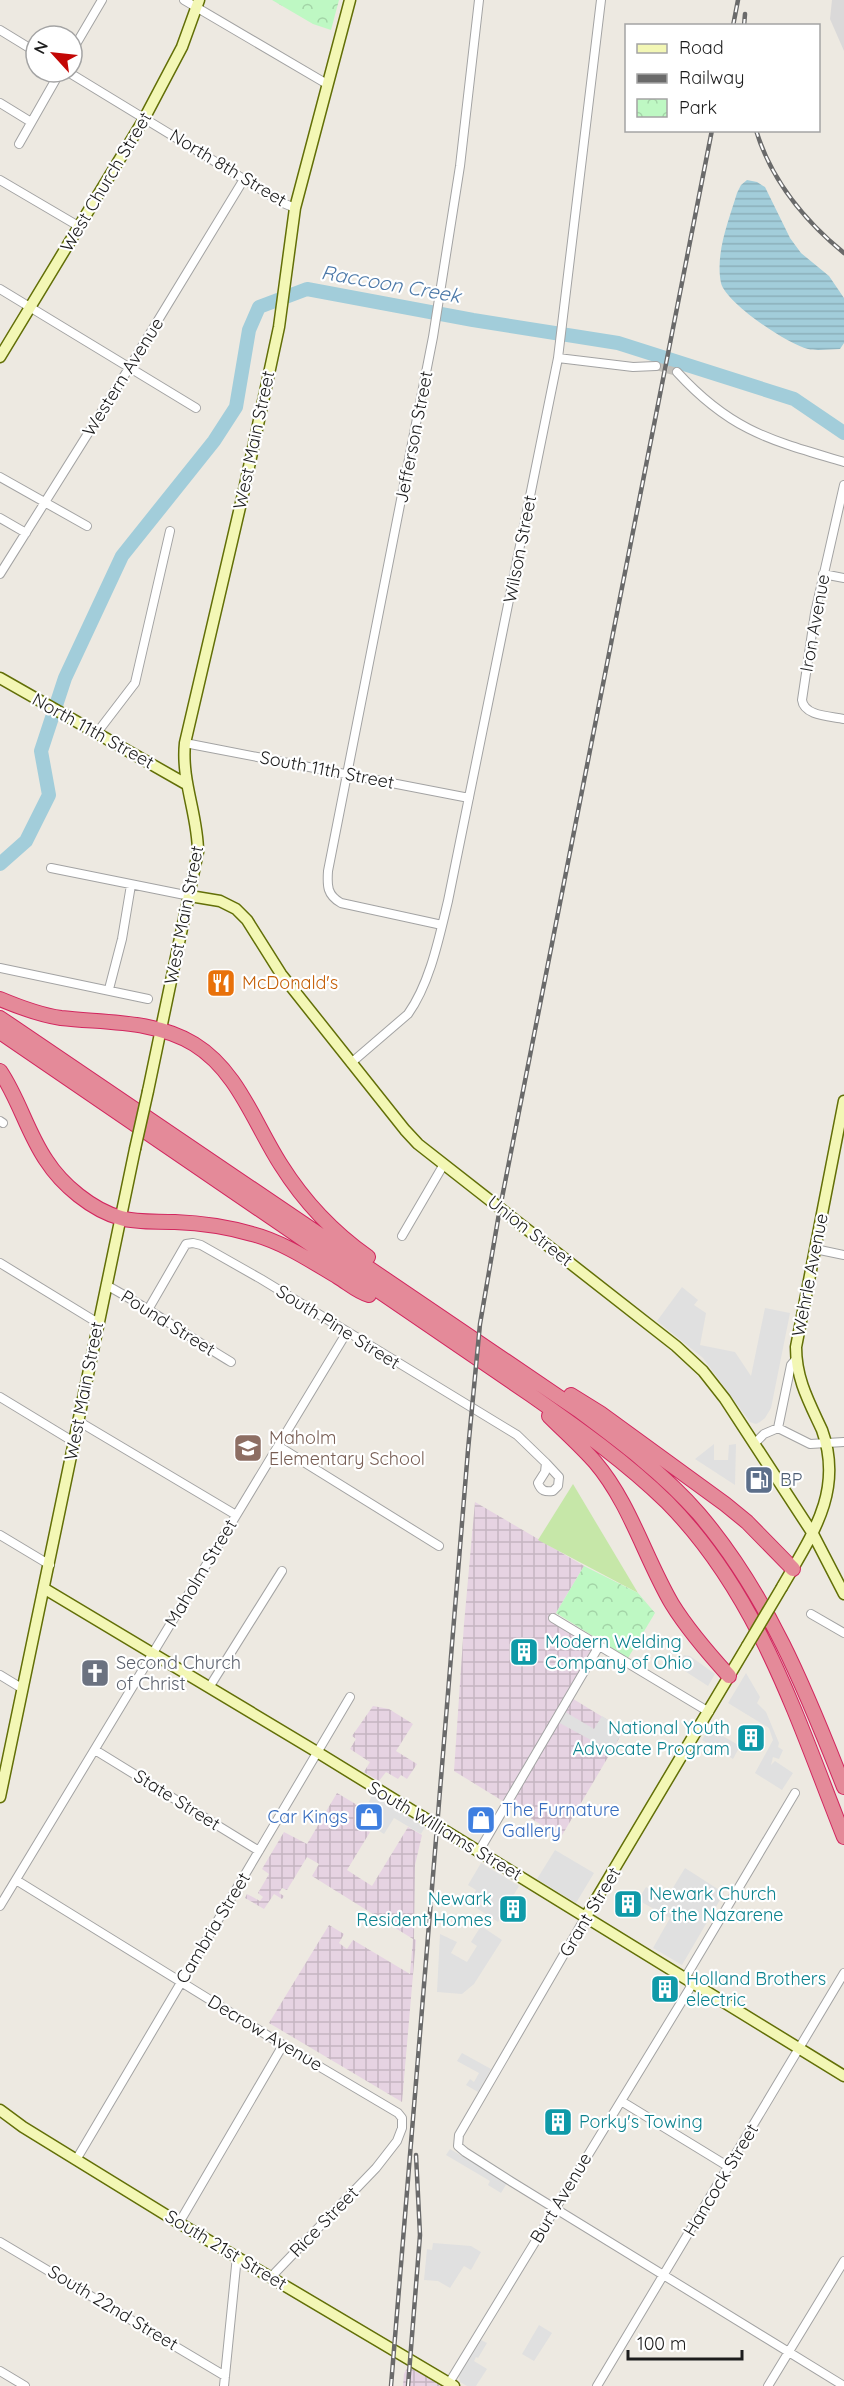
<svg xmlns="http://www.w3.org/2000/svg" width="844" height="2386" font-family="Quicksand,sans-serif">
<style>
.residential{fill:#dad9d9}
.industrial{fill:url(#industrial-grid)}
.grass{fill:#c6e7a8}
.park{fill:url(#park-crowns)}
.parking{fill:#e0e0e0}
.water{fill:url(#water-rules)}
.lines{fill:none;stroke-linecap:round;stroke-linejoin:round}
.river{stroke:#a2cdda;stroke-width:14}
.street-tunnel{stroke:#c3c0ba;stroke-width:8;stroke-dasharray:8 4;stroke-linecap:butt}
.street-casing{stroke:#a3a3a3;stroke-width:10}
.secondary-casing{stroke:#626f07;stroke-width:13}
.highway-casing{stroke:#d2275f;stroke-width:16}
.street{stroke:#fff;stroke-width:8}
.secondary{stroke:#f3f7b5;stroke-width:10}
.highway{stroke:#e48a99;stroke-width:14}
.rail-casing{stroke:#6a6a6a;stroke-width:4.5}
.rail{stroke:#fff;stroke-width:2;stroke-dasharray:7;stroke-linecap:butt}
.secondary-bridge-casing{stroke:#626f07;stroke-width:13;stroke-linecap:butt}
.secondary-bridge{stroke:#f3f7b5;stroke-width:10}
.labels{text-anchor:middle;stroke-width:4.5;stroke-linejoin:round;paint-order:stroke}
.street-label{font-size:18px;fill:#1c1c1c;stroke:#fff}
.food-label{font-size:18px;fill:#c56008;stroke:#fff;text-anchor:start}
.education-label{font-size:18px;fill:#785e54;stroke:#fff;text-anchor:start}
.service-label{font-size:18px;fill:#4e5e75;stroke:#fff;text-anchor:start}
.culture-label{font-size:18px;fill:#0d838f;stroke:#fff;text-anchor:start}
.worship-label{font-size:18px;fill:#5b616d;stroke:#fff;text-anchor:start}
.shop-label{font-size:18px;fill:#366cbe;stroke:#fff;text-anchor:start}
.water-label{font-size:20px;font-style:italic;fill:#4b78a8;stroke:#fff}
</style>
<defs>
<pattern id="industrial-grid" width="8" height="8" patternUnits="userSpaceOnUse" patternTransform="scale(1.5)"><rect width="8" height="8" fill="#e6d3e2"/><path d="M0 4h8M4 0v8" fill="none" stroke="#c5b5c1"/></pattern>
<pattern id="park-crowns" width="20" height="18" patternUnits="userSpaceOnUse" patternTransform="scale(1.5)"><rect width="20" height="18" fill="#bef8c3"/><path d="M2 6a3 3 0 1 1 6 0M12 15a3 3 0 1 1 6 0" fill="none" stroke="#a3d4a7"/></pattern>
<pattern id="water-rules" width="6" height="5" patternUnits="userSpaceOnUse" patternTransform="scale(1.5)"><rect width="6" height="5" fill="#a2cdda"/><path d="M0 2.5h6" fill="none" stroke="#8bafba"/></pattern>
</defs>
<rect width="100%" height="100%" fill="#ede9e1"/>
<!-- residential -->
<path class="residential" d="M 832,0 L 844,0 L 844,51 L 830,19 Z"/>
<!-- industrial -->
<path class="industrial" d="M 475,1502 L 584,1566 L 553,1618 L 599,1646 L 570,1697 L 624,1730 L 561,1837 L 454,1771 L 464,1624 Z
M 373,1706 L 389,1709 L 413,1724 L 396,1751 L 417,1764 L 407,1779 L 401,1775 L 398,1779 L 386,1772 L 379,1781 L 364,1772 L 370,1762 L 350,1749 L 356,1739 L 352,1736 Z
M 337,1793 L 364,1809 L 355,1823 L 370,1832 L 347,1870 L 372,1886 L 408,1827 L 422,1835 L 415,1865 L 414,1939 L 416,1940 L 402,2102 L 269,2023 L 329,1925 L 344,1934 L 339,1943 L 347,1949 L 353,1940 L 410,1974 L 413,1939 L 312,1876 L 319,1864 L 307,1857 L 287,1890 L 282,1888 L 279,1893 L 284,1896 L 282,1899 L 274,1894 L 264,1909 L 245,1898 L 247,1894 L 260,1901 L 263,1897 L 258,1893 L 269,1874 L 262,1869 L 284,1832 L 307,1844 Z
M 409,2364 L 445,2386 L 403,2386 L 404,2374 Z"/>
<!-- grass -->
<path class="grass" d="M 573,1484 L 638,1593 L 538,1540 Z"/>
<!-- park -->
<path class="park" d="M 272,0 L 339,0 L 331,30 L 313,24 Z
M 584,1566 L 638,1593 L 655,1613 L 628,1658 L 556,1613 Z"/>
<!-- parking -->
<path class="parking" d="M 682,1287 L 698,1300 L 694,1305 L 706,1313 L 700,1345 L 735,1352 L 751,1376 L 765,1308 L 790,1313 L 771,1408 L 765,1418 L 760,1422 L 756,1424 L 750,1422 L 703,1358 L 657,1321 Z
M 714,1444 L 714,1460 L 728,1460 L 729,1445 L 736,1444 L 735,1485 L 695,1459 Z
M 684,1655 L 690,1656 L 715,1674 L 708,1686 L 677,1666 Z
M 746,1673 L 760,1697 L 757,1703 L 766,1712 L 779,1743 L 778,1747 L 783,1750 L 779,1759 L 773,1757 L 771,1765 L 775,1761 L 793,1773 L 782,1790 L 755,1773 L 773,1740 L 769,1728 L 728,1703 Z
M 562,1710 L 594,1729 L 602,1716 L 624,1730 L 611,1751 L 556,1721 Z
M 709,1728 L 740,1746 L 733,1759 L 702,1740 Z
M 372,1795 L 425,1827 L 421,1834 L 394,1818 L 384,1834 L 373,1827 L 383,1811 L 369,1802 Z
M 555,1850 L 594,1873 L 576,1903 L 537,1879 Z
M 481,1863 L 519,1886 L 498,1922 L 469,1903 L 476,1890 L 468,1885 Z
M 685,1868 L 724,1893 L 682,1965 L 653,1948 L 670,1918 L 638,1900 L 646,1887 L 666,1899 Z
M 481,1926 L 502,1940 L 474,1984 L 462,1994 L 437,1992 L 440,1934 L 457,1942 L 451,1953 L 467,1962 L 477,1946 L 471,1942 Z
M 462,2053 L 491,2069 L 478,2092 L 466,2085 L 470,2079 L 474,2082 L 479,2073 L 457,2061 Z
M 450,2149 L 507,2183 L 501,2193 L 488,2185 L 490,2181 L 446,2155 Z
M 433,2243 L 471,2246 L 481,2252 L 471,2270 L 464,2266 L 450,2288 L 438,2281 L 424,2280 L 427,2249 L 432,2250 Z
M 539,2325 L 552,2333 L 534,2361 L 522,2354 Z
M 479,2339 L 487,2343 L 478,2358 L 476,2357 L 474,2361 L 487,2369 L 476,2386 L 467,2386 L 460,2382 L 459,2376 Z"/>
<!-- water -->
<path class="water" d="M 747,180 L 757,182 L 765,187 L 790,238 L 801,253 L 829,276 L 844,298 L 844,343 L 840,349 C 830,349 817,351 808,349 C 787,344 726,303 721,283 C 715,253 729,220 737,193 L 741,185 Z"/>
<g class="lines">
<!-- river -->
<path class="river" d="M 0,864 L 26,841 L 49,795 L 41,751 L 65,678 L 122,556 L 214,441 L 236,407 L 249,330 L 259,307 L 307,289 L 473,320 L 618,343 L 794,399 L 844,433"/>
<!-- street-tunnel -->
<path class="street-tunnel" d="M 656,366 L 677,372"/>
<!-- street casing -->
<g class="street-casing">
<path id="street" d="M 184,0 L 327,84
M 0,30 L 36,52
M 72,51 L 102,0
M 68,72 L 283,203 L 295,208
M 0,103 L 31,122
M 19,144 L 60,72
M 0,180 L 80,227
M 0,289 L 196,408
M 558,358 L 633,367 L 656,366
M 677,372 C 731,431 770,440 844,462
M 0,477 L 87,526
M 844,485 L 815,613 L 802,700 C 804,716 830,716 844,719
M 0,518 L 26,533
M 0,574 L 129,368 L 244,179
M 823,574 L 844,578
M 96,734 L 135,683 L 170,531
M 185,743 L 469,798
M 51,868 L 190,896
M 442,925 L 341,903 C 327,895 327,886 328,871 L 433,337 L 460,166 L 479,0
M 0,968 L 148,999
M 109,989 L 122,939 L 131,885
M 351,1063 L 408,1014 C 430,983 439,938 448,901 L 558,358 L 601,0
M 0,1121 L 3,1123
M 402,1236 L 444,1164
M 815,1249 L 844,1255
M 0,1263 L 98,1323
M 106,1285 C 149,1308 189,1337 231,1362
M 149,1308 L 186,1244 L 193,1243 L 201,1245 L 261,1279 L 517,1435 L 546,1463 L 545,1472 L 538,1483 C 541,1491 545,1492 553,1491 L 558,1486 L 559,1477 L 546,1463
M 0,1397 L 74,1442
M 78,1421 L 236,1515
M 778,1428 L 791,1365 L 796,1359
M 754,1444 L 764,1434 L 778,1428 L 810,1444 L 844,1442
M 278,1446 L 439,1546
M 0,1535 L 50,1565
M 811,1614 L 844,1633
M 553,1618 L 709,1712
M 0,1675 L 23,1689
M 210,1686 L 282,1571
M 95,1750 L 259,1851
M 479,1851 L 599,1646
M 16,1880 L 283,2045 L 398,2113 L 402,2118 L 402,2128 L 397,2141 L 376,2168 L 271,2277
M 0,1906 L 347,1332
M 585,1918 L 459,2135 L 458,2146 L 465,2152 L 512,2182 L 844,2386
M 685,1978 L 795,1793
M 621,2101 L 729,2167
M 76,2160 L 350,1697
M 179,2223 L 283,2045
M 0,2242 L 225,2376
M 0,2371 L 25,2386
M 449,2383 L 693,1983
M 224,2386 L 237,2256
M 597,2386 L 844,1973
M 768,2386 L 844,2261"/>
</g>
<!-- secondary casing -->
<g class="secondary-casing">
<path id="secondary" d="M 0,357 L 144,119 L 182,47 L 199,0
M 0,678 L 186,784
M 190,896 L 220,901 L 236,909 L 247,920 L 281,974 L 405,1130 L 418,1144 L 676,1346 L 703,1371 L 725,1399 L 813,1534 L 844,1594
M 148,1091 L 198,852 C 198,815 181,781 185,743 L 244,490 L 279,327 L 295,208 L 350,0
M 782,1587 C 812,1535 844,1491 822,1430 C 809,1402 796,1379 796,1347 L 844,1101
M 45,1589 L 317,1752 L 844,2076
M 0,1797 L 135,1149
M 585,1918 L 747,1646
M 0,2110 L 23,2127 L 179,2223 L 454,2386"/>
</g>
<!-- highway casing -->
<g class="highway-casing">
<path id="highway" d="M 0,999 C 19,1007 40,1015 61,1018 C 105,1023 155,1020 194,1044 C 238,1071 254,1123 281,1165 C 303,1200 334,1233 368,1257
M 0,1018 L 578,1410 C 621,1442 664,1474 699,1514 C 767,1594 806,1690 844,1787
M 0,1032 L 531,1395 C 578,1428 626,1462 667,1502 C 759,1595 797,1719 844,1837
M 0,1071 C 19,1099 27,1132 46,1160 C 62,1185 92,1210 121,1218 C 138,1223 157,1221 175,1222 C 201,1223 228,1227 252,1234 C 283,1242 311,1261 338,1277 C 348,1283 358,1292 369,1295
M 571,1395 L 600,1413 L 725,1504 L 747,1522 L 793,1569
M 549,1416 C 564,1431 581,1446 595,1462 C 630,1503 645,1558 672,1604 C 688,1630 709,1654 729,1676"/>
</g>
<!-- street -->
<use href="#street" class="street"/>
<!-- secondary -->
<use href="#secondary" class="secondary"/>
<!-- highway -->
<use href="#highway" class="highway"/>
<!-- rail casing -->
<g class="rail-casing">
<path id="rail" d="M 733,26 L 738,0
M 744,26 L 745,14
M 756,130 C 771,180 805,221 844,253
M 391,2386 L 468,1450 L 480,1324 L 500,1208 L 712,130
M 408,2386 L 420,2235 L 416,2155"/>
</g>
<!-- rail -->
<use href="#rail" class="rail"/>
<!-- secondary-bridge casing -->
<g class="secondary-bridge-casing">
<path id="secondary-bridge" d="M 135,1149 L 148,1091
M 747,1646 L 782,1587"/>
</g>
<!-- secondary-bridge -->
<use href="#secondary-bridge" class="secondary-bridge"/>
</g>
<!-- icons -->
<defs>
<g id="restaurant-square" transform="scale(1.5)"><rect x="-9" y="-9" width="18" height="18" rx="4" fill="#e8710a" stroke="#fff"/><path d="M-5-6h1v4h1v-4h1v4h1v-4h1v5L-1.5 .5V6h-2V.5L-5-1ZM5-6V6H3V1.5H1.5Q1.5-4 5-6Z" fill="#fff"/></g>
<g id="school-square" transform="scale(1.5)"><rect x="-9" y="-9" width="18" height="18" rx="4" fill="#8d6e63" stroke="#fff"/><path d="M0-5L7-2L0 1L-7-2ZM-4 1L0 2.5L4 1V4Q0 6-4 4Z" fill="#fff"/></g>
<g id="fuel-square" transform="scale(1.5)"><rect x="-9" y="-9" width="18" height="18" rx="4" fill="#5c6f8a" stroke="#fff"/><path d="M-5.5-6h7V0h2V4h1.3V-2.5L3-4.5l.8-.8L6-3V5H2.5V1h-1V6h-7ZM-4.2-4.7v3.2H.2V-4.7Z" fill="#fff"/></g>
<g id="building-square" transform="scale(1.5)"><rect x="-9" y="-9" width="18" height="18" rx="4" fill="#0f9aa8" stroke="#fff"/><path d="M-4-6H4V6H1V3H-1V6H-4ZM-2.5-4.3h1.7v1.8h-1.7ZM.8-4.3h1.7v1.8H.8ZM-2.5-1h1.7V.8h-1.7ZM.8-1h1.7V.8H.8Z" fill="#fff"/></g>
<g id="church-square" transform="scale(1.5)"><rect x="-9" y="-9" width="18" height="18" rx="4" fill="#6b7280" stroke="#fff"/><path d="M-1.2-6h2.4v3.5h3.3v2.4h-3.3V6h-2.4V-.1h-3.3v-2.4h3.3Z" fill="#fff"/></g>
<g id="shop-square" transform="scale(1.5)"><rect x="-9" y="-9" width="18" height="18" rx="4" fill="#3f7fe0" stroke="#fff"/><path d="M-5-2.5h2.3a2.7 3.5 0 0 1 5.4 0H5L5.5 6h-11ZM-1.5-2.5h3a1.5 2.3 0 0 0-3 0Z" fill="#fff"/></g>
</defs>
<g fill-rule="evenodd">
<use href="#restaurant-square" x="221" y="983"/>
<use href="#school-square" x="248" y="1448"/>
<use href="#fuel-square" x="759" y="1480"/>
<use href="#building-square" x="524" y="1652"/>
<use href="#church-square" x="95" y="1673"/>
<use href="#building-square" x="751" y="1738"/>
<use href="#shop-square" x="369" y="1817"/>
<use href="#shop-square" x="481" y="1820"/>
<use href="#building-square" x="628" y="1904"/>
<use href="#building-square" x="513" y="1909"/>
<use href="#building-square" x="665" y="1989"/>
<use href="#building-square" x="558" y="2122"/>
</g>
<g class="labels">
<!-- street labels -->
<g class="street-label">
<text transform="translate(228 168) rotate(31)" y="6">North 8th Street</text>
<text transform="translate(106 182) rotate(-59)" y="6">West Church Street</text>
<text transform="translate(123 377) rotate(-58)" y="6">Western Avenue</text>
<text transform="translate(414 437) rotate(-79)" y="6">Jefferson Street</text>
<text transform="translate(254 440) rotate(-78)" y="6">West Main Street</text>
<text transform="translate(520 549) rotate(-79)" y="6">Wilson Street</text>
<text transform="translate(815 623) rotate(-80)" y="6">Iron Avenue</text>
<text transform="translate(93 731) rotate(29)" y="6">North 11th Street</text>
<text transform="translate(327 770) rotate(11)" y="6">South 11th Street</text>
<text transform="translate(184 915) rotate(-79)" y="6">West Main Street</text>
<text transform="translate(530 1231) rotate(38)" y="6">Union Street</text>
<text transform="translate(810 1275) rotate(-79)" y="6">Wehrle Avenue</text>
<text transform="translate(168 1323) rotate(32)" y="6">Pound Street</text>
<text transform="translate(338 1327) rotate(32)" y="6">South Pine Street</text>
<text transform="translate(84 1391) rotate(-79)" y="6">West Main Street</text>
<text transform="translate(201 1573) rotate(-59)" y="6">Maholm Street</text>
<text transform="translate(177 1800) rotate(32)" y="6">State Street</text>
<text transform="translate(445 1831) rotate(31)" y="6">South Williams Street</text>
<text transform="translate(590 1912) rotate(-59)" y="6">Grant Street</text>
<text transform="translate(213 1928) rotate(-59)" y="6">Cambria Street</text>
<text transform="translate(265 2033) rotate(31)" y="6">Decrow Avenue</text>
<text transform="translate(721 2180) rotate(-59)" y="6">Hancock Street</text>
<text transform="translate(561 2198) rotate(-59)" y="6">Burt Avenue</text>
<text transform="translate(324 2222) rotate(-46)" y="6">Rice Street</text>
<text transform="translate(226 2250) rotate(31)" y="6">South 21st Street</text>
<text transform="translate(113 2308) rotate(31)" y="6">South 22nd Street</text>
</g>
<!-- food labels -->
<g class="food-label">
<text x="242" y="989">McDonald's</text>
</g>
<!-- education labels -->
<g class="education-label">
<text x="269" y="1444">Maholm<tspan x="269" dy="21">Elementary School</tspan></text>
</g>
<!-- service labels -->
<g class="service-label">
<text x="780" y="1486">BP</text>
</g>
<!-- culture labels -->
<g class="culture-label">
<text x="545" y="1648">Modern Welding<tspan x="545" dy="21">Company of Ohio</tspan></text>
<text x="730" y="1734" text-anchor="end">National Youth<tspan x="730" dy="21">Advocate Program</tspan></text>
<text x="649" y="1900">Newark Church<tspan x="649" dy="21">of the Nazarene</tspan></text>
<text x="492" y="1905" text-anchor="end">Newark<tspan x="492" dy="21">Resident Homes</tspan></text>
<text x="686" y="1985">Holland Brothers<tspan x="686" dy="21">electric</tspan></text>
<text x="579" y="2128">Porky's Towing</text>
</g>
<!-- worship labels -->
<g class="worship-label">
<text x="116" y="1669">Second Church<tspan x="116" dy="21">of Christ</tspan></text>
</g>
<!-- shop labels -->
<g class="shop-label">
<text x="502" y="1816">The Furnature<tspan x="502" dy="21">Gallery</tspan></text>
<text x="348" y="1823" text-anchor="end">Car Kings</text>
</g>
<!-- water labels -->
<g class="water-label">
<text transform="translate(391 284) rotate(10)" y="7">Raccoon Creek</text>
</g>
</g>
<!-- legend -->
<rect x="625" y="24" width="195" height="108" fill="#ffffff" stroke="#a4a4a4" stroke-width="1.5"/>
<rect x="637" y="44" width="30" height="9" fill="#f3f7b5" stroke="#a4a4a4" stroke-width="1.5"/>
<text x="679" y="54" font-size="18" fill="#1c1c1c">Road</text>
<rect x="637" y="74" width="30" height="9" fill="#6a6a6a" stroke="#a4a4a4" stroke-width="1.5"/>
<text x="679" y="84" font-size="18" fill="#1c1c1c">Railway</text>
<rect x="637" y="99" width="30" height="18" fill="url(#park-crowns)" stroke="#a4a4a4" stroke-width="1.5"/>
<text x="679" y="114" font-size="18" fill="#1c1c1c">Park</text>
<!-- north arrow -->
<g transform="translate(54 54) rotate(297)"><circle r="28" fill="#ffffff" stroke="#a4a4a4" stroke-width="1.5"/>
<path d="M0-4.5L10 22L0 15L-10 22Z" fill="#c30705"/>
<text y="-9" font-size="16" font-weight="bold" text-anchor="middle" fill="#1c1c1c">N</text>
</g>
<!-- scale -->
<path d="M628 2350v9h114v-9" fill="none" stroke="#1c1c1c" stroke-width="3"/>
<text x="637" y="2350" font-size="18" fill="#1c1c1c" stroke="#ffffff" stroke-width="4.5" paint-order="stroke">100 m</text>
</svg>
